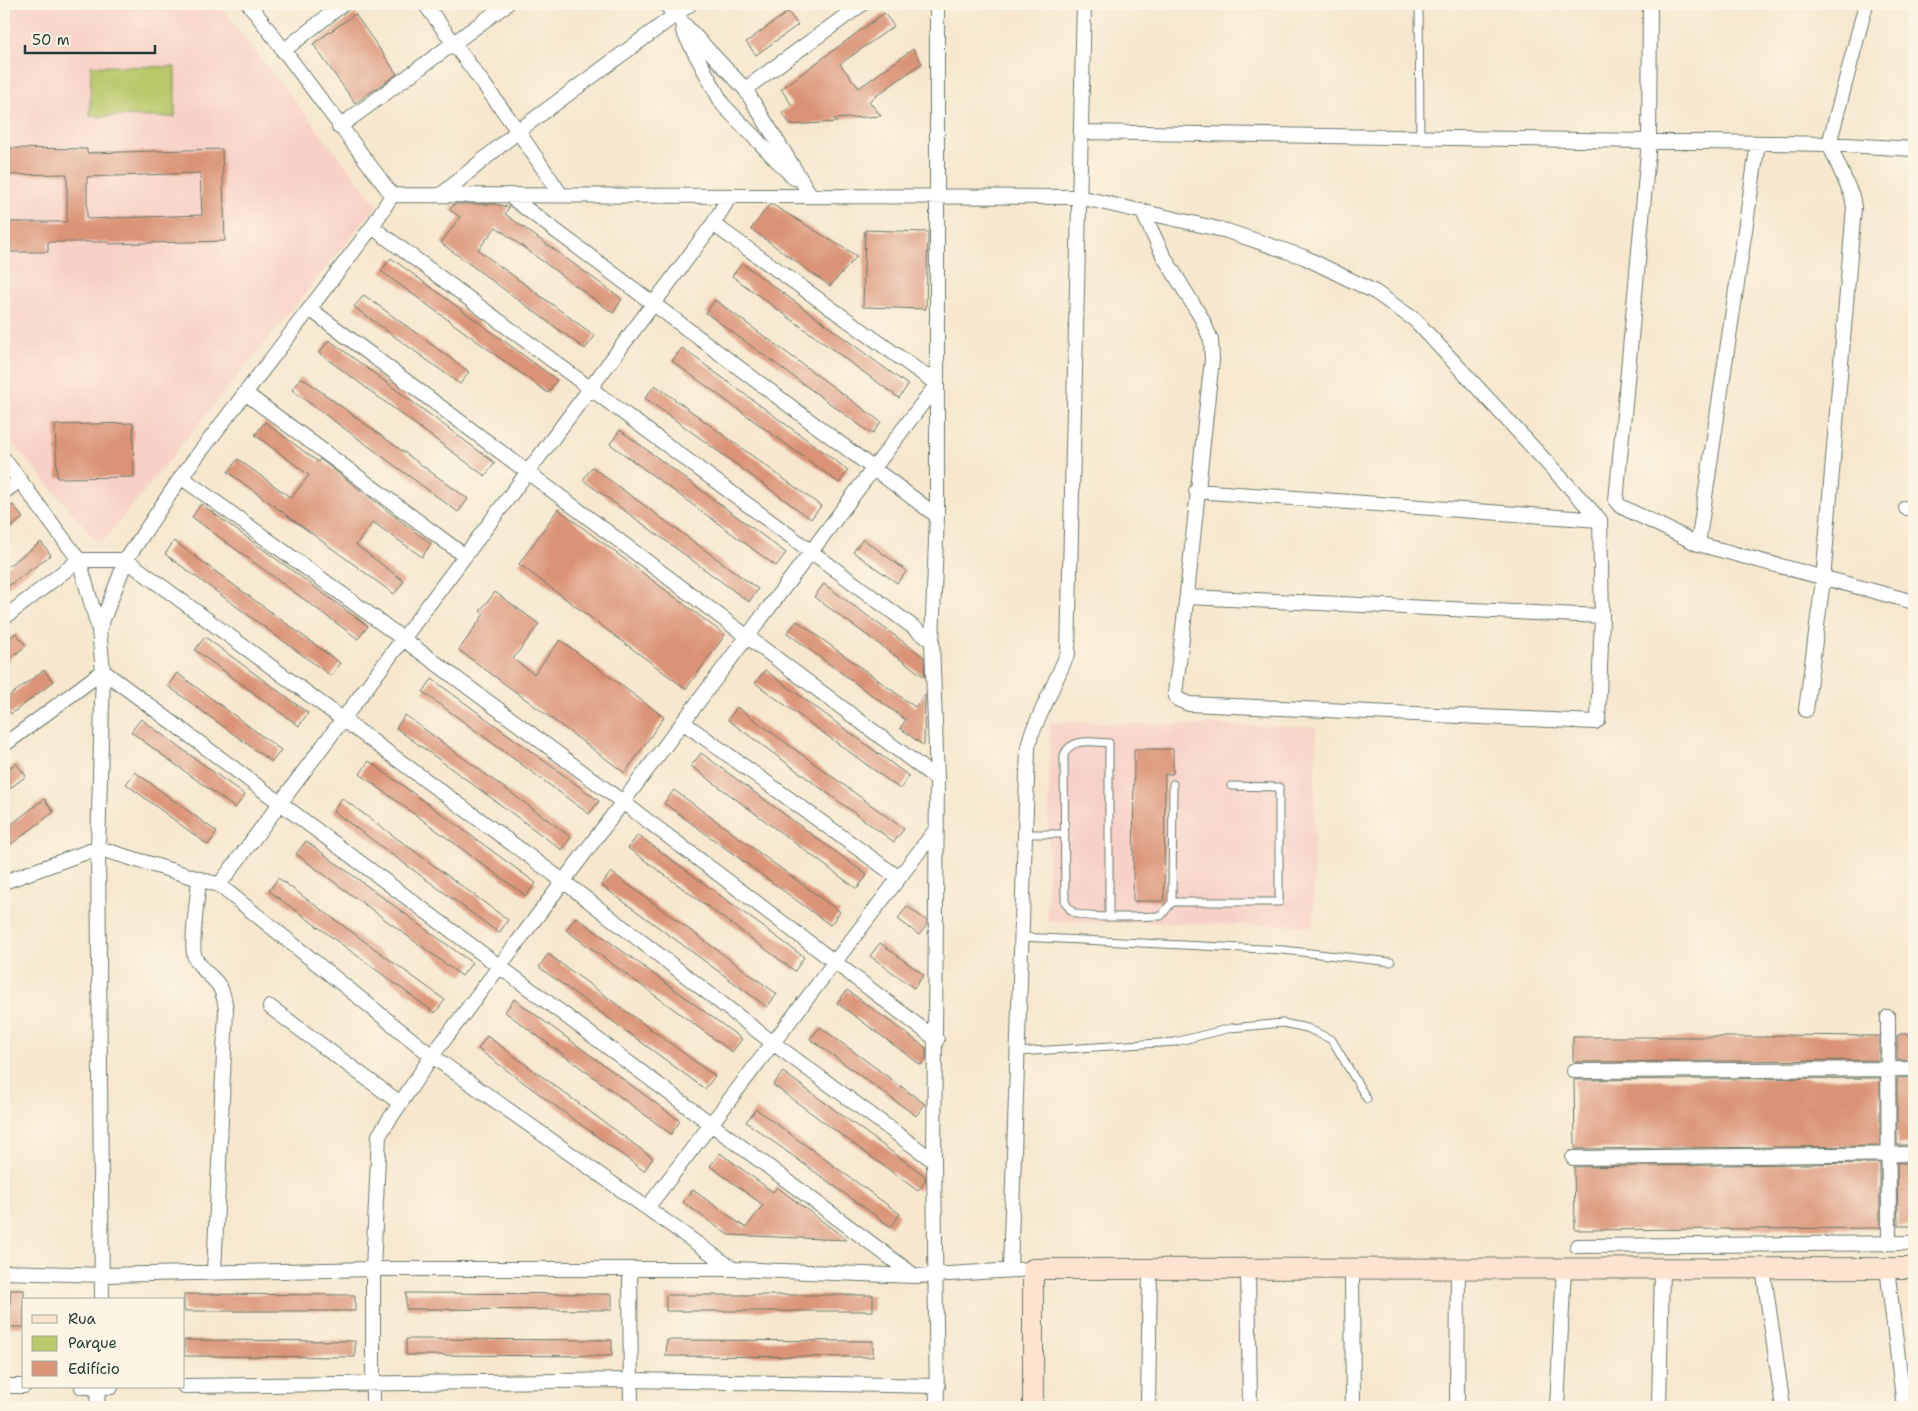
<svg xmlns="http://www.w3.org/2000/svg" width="1918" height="1411" font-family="'Shantell Sans',sans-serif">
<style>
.built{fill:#f7d1c7}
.green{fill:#b9c86b;stroke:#6c8250}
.building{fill:#da9376;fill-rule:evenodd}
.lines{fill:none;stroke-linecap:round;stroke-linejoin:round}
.lane-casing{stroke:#6a786a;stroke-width:9}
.street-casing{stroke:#6a786a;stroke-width:16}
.secondary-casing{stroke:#6a786a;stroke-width:22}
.lane{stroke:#fff;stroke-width:7}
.street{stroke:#fff;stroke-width:14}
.secondary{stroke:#fde4d0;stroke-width:20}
</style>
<rect width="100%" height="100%" fill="#fcf5e5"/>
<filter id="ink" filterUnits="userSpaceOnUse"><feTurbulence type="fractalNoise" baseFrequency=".02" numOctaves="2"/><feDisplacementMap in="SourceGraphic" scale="10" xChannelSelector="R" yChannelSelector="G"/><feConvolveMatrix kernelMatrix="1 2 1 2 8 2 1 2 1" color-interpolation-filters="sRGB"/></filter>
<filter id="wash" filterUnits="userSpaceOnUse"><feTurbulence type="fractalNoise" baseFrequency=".0096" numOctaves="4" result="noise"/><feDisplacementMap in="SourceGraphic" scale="20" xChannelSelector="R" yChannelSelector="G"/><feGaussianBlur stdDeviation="1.12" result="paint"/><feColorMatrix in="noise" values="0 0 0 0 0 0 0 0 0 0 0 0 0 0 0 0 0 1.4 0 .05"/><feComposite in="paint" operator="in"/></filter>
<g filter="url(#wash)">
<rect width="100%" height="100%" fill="#f6e7ce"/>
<!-- built -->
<path class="built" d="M 4,4 L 218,4 L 377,205 L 100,545 L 4,433 Z
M 1050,722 L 1316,727 L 1313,926 L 1047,921 Z"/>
<!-- green -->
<path class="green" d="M 91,66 L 175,67 L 175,117 L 90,116 Z"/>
<g id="blocks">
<!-- building -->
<path class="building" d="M 788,12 L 798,25 L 756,55 L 746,42 Z
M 884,13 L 894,26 L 840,64 L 859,88 L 913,49 L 922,63 L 869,101 L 881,116 L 834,119 L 837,122 L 791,125 L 782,113 L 792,105 L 781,89 Z
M 355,14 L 397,74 L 355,103 L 313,44 Z
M 4,148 L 87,149 L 87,153 L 222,149 L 225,241 L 108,244 L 108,242 L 48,242 L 48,252 L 4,252 L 4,222 L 67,222 L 67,174 L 4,175 ZM 200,173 L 202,215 L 87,219 L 87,177 Z
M 454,204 L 494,204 L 509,207 L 505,214 L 622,299 L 613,313 L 496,227 L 478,250 L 595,336 L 585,349 L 441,243 L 460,217 L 450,210 Z
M 769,205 L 773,205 L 857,256 L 830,286 L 751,229 Z
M 865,230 L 928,232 L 926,309 L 863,307 Z
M 391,258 L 557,380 L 548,393 L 381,271 Z
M 742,263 L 908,385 L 899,398 L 732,276 Z
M 364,295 L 469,372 L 460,384 L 354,307 Z
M 715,300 L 881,422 L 872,434 L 706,313 Z
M 329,340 L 495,463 L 485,476 L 319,353 Z
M 682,348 L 848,470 L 839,483 L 672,361 Z
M 301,377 L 468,499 L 458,512 L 292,390 Z
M 655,385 L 821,506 L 811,519 L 645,398 Z
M 265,422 L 318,462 L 320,459 L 431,544 L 422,557 L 373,522 L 356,545 L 404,581 L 394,594 L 228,472 L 238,459 L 291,498 L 309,475 L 255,435 Z
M 133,423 L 134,477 L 57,478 L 55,425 Z
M 620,430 L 786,553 L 776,566 L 610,444 Z
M 592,467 L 758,589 L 749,602 L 583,480 Z
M 201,504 L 368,626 L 358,639 L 192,517 Z
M 13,505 L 23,518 L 4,533 L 4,512 Z
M 558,509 L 725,635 L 686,689 L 519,564 Z
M 863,539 L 907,571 L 897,583 L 853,552 Z
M 174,541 L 340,663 L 331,676 L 165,554 Z
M 41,542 L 51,555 L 4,589 L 4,569 Z
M 824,584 L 924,657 L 925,677 L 814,597 Z
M 495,592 L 539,624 L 513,659 L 534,674 L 560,640 L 664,717 L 625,773 L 459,650 L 484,614 L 480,611 Z
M 797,621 L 915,707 L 925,694 L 924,746 L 900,728 L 906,720 L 787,633 Z
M 16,633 L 26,646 L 4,663 L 4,642 Z
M 205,637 L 308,713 L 299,726 L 195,650 Z
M 44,670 L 53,682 L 11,714 L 4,705 L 4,700 Z
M 765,670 L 909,776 L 900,789 L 755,683 Z
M 177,673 L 281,750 L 272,762 L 168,686 Z
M 432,679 L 599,801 L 589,814 L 423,692 Z
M 737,707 L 904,829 L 894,842 L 728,720 Z
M 405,715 L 571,837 L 562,850 L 396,728 Z
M 141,719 L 245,795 L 235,808 L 131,732 Z
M 1134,749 L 1173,749 L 1173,774 L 1165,774 L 1164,901 L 1133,901 Z
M 701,753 L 867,875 L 857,889 L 691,766 Z
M 369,761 L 536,883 L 526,896 L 360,774 Z
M 16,763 L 26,776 L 4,793 L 4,772 Z
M 135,772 L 217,832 L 208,845 L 126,784 Z
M 674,790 L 840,912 L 830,925 L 664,803 Z
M 342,798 L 508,920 L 499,933 L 333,811 Z
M 44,799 L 54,812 L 10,845 L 4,836 L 4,830 Z
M 638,835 L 804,957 L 795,971 L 628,848 Z
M 306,841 L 472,963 L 462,976 L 296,854 Z
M 611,872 L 777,994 L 767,1007 L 601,885 Z
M 278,878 L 445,1000 L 435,1013 L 269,891 Z
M 907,906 L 927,921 L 927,925 L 919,935 L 898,919 Z
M 576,917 L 742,1039 L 732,1052 L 566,930 Z
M 880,943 L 924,975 L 914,988 L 870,956 Z
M 548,954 L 715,1076 L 705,1089 L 539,967 Z
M 847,990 L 926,1048 L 926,1058 L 921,1065 L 837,1003 Z
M 514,999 L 680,1121 L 671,1134 L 505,1012 Z
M 820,1027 L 925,1104 L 916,1116 L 810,1039 Z
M 1899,1034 L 1914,1034 L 1914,1060 L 1897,1060 L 1897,1036 L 1899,1036 Z
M 1773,1035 L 1879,1036 L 1879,1060 L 1574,1062 L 1573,1059 L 1573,1037 L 1773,1037 Z
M 487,1036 L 653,1158 L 644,1171 L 478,1049 Z
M 783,1072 L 925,1176 L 925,1181 L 918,1191 L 773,1085 Z
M 1880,1078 L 1880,1146 L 1575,1149 L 1574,1080 Z
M 1897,1078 L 1914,1078 L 1914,1145 L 1897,1145 Z
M 756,1109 L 900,1214 L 891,1227 L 746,1122 Z
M 720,1153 L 773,1192 L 777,1187 L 847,1240 L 728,1235 L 683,1202 L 693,1190 L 746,1228 L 763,1205 L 710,1166 Z
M 1880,1163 L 1880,1228 L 1575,1230 L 1574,1167 Z
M 1897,1163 L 1914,1163 L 1914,1226 L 1898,1226 Z
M 10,1290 L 24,1290 L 24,1327 L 10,1327 Z
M 406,1293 L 612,1294 L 612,1310 L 406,1309 Z
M 184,1294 L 355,1295 L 355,1311 L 184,1311 Z
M 666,1295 L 873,1295 L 873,1311 L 666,1311 Z
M 406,1339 L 612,1340 L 612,1356 L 406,1355 Z
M 184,1340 L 355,1341 L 355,1357 L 184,1356 Z
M 667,1340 L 873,1341 L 873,1357 L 666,1356 Z"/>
</g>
</g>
<g filter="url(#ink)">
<use href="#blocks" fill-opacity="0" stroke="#6a786a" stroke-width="1"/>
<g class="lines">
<!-- lane casing -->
<g class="lane-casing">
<path id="lane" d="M 1419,4 L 1420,138
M 1024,834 L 1065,834
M 1172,902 L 1173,784
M 1109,916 L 1109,743 C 1093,742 1071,737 1064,755 L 1065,902 C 1068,907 1070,911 1075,913 C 1090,920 1143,916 1161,916 L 1172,902 L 1279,902 L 1279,787 L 1231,786
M 1021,937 L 1283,950 L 1391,962
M 1017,1052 L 1175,1042 L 1231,1028 L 1283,1023 L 1307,1028 L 1332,1040 L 1367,1099"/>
</g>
<!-- street casing -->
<g class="street-casing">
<path id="street" d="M 249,4 L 392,195
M 425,4 L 518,131 L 561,195
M 665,4 L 745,89 L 811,196
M 937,4 L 937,516 L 932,641 L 937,779 L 934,1161 L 937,1407
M 1650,4 L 1649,142 L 1616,501 L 1620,506 L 1698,544
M 683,31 L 723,105 L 794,178
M 283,51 L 343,4
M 745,89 L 862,4
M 339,127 L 507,4
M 1081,132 L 1829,144 L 1914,149
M 1758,143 L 1698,544 L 1914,602
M 392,195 L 1079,197 L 1227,231 L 1304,257 L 1375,292 L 1415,320 L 1600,520 L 1602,616 L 1598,720 L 1595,722 L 1189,704 L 1177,699 L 1175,693 C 1190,582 1199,471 1212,360 L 1211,340 L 1202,319 L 1163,255 L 1142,211
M 441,195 L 518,131 L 690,4
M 508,195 L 937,516
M 372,227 L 932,641
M 310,309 L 937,779
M 245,393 L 465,556
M 4,459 L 79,560 L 99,630 L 103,671 L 98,848 L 102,1300
M 181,477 C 436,661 687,849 937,1040
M 1196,491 L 1600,520
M 4,492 L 20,480
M 1906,508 L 1914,508
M 1188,597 L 1602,616
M 4,618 L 79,560 L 126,560 L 563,881 L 773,1043 L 934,1161
M 99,630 L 126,560 L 181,477 L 372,227 L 392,195
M 1806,710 L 1823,580 L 1854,207 L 1852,196 L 1829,144 L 1866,4
M 684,723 L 899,878
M 4,745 L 103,671 L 915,1276
M 199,880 C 198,895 190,947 195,958 C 209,982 222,975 226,1010 L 214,1272
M 4,882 L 98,848 L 219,885 L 432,1056 L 733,1269
M 219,885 L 713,224 L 730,196
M 270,1007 L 400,1103
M 1888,1017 L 1889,1243
M 1574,1071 L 1914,1069
M 1573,1158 L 1914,1154
M 647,1208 L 937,828
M 1577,1246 L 1914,1243
M 1763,1268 L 1783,1407
M 1887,1268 L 1904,1407
M 630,1269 L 631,1407
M 1010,1269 L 1028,748 L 1031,735 L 1068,653 L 1084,4
M 1248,1269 L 1250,1407
M 1352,1269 L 1353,1407
M 4,1272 L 104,1275 L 373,1269 L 733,1269 L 915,1276 L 1033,1269
M 4,1386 L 24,1386
M 184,1386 L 631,1380 L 938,1386
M 82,1387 L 111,1387
M 97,1407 L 98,1387
M 373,1407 L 373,1269 L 379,1135 L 432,1056 L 937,384 L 713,224
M 1148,1407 L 1150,1269
M 1457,1407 L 1458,1269
M 1557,1407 L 1564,1268
M 1659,1407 L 1662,1268"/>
</g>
<!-- secondary casing -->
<g class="secondary-casing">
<path id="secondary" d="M 1033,1407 L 1033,1269 L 1914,1268"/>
</g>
<!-- lane -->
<use href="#lane" class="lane"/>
<!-- street -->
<use href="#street" class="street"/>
<!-- secondary -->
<use href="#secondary" class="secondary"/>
</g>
</g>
<!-- margin -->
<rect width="1918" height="1411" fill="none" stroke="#fcf5e5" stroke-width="20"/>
<!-- legend -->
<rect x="22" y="1298" width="162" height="90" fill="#fcf5e5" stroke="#a4ab9e"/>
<rect x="32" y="1315" width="25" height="8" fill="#fde4d0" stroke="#a4ab9e"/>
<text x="68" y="1324" font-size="15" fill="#1f3d34">Rua</text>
<rect x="32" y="1336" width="25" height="15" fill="#b9c86b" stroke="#a4ab9e"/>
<text x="68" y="1348" font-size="15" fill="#1f3d34">Parque</text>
<rect x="32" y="1361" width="25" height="15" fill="#da9376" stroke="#a4ab9e"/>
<text x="68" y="1374" font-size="15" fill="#1f3d34">Edifício</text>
<!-- scale -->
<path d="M25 45v8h130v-8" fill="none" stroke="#1f3d34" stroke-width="2.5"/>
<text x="32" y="45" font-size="15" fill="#1f3d34" stroke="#fcf5e5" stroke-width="4" paint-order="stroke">50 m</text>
</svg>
